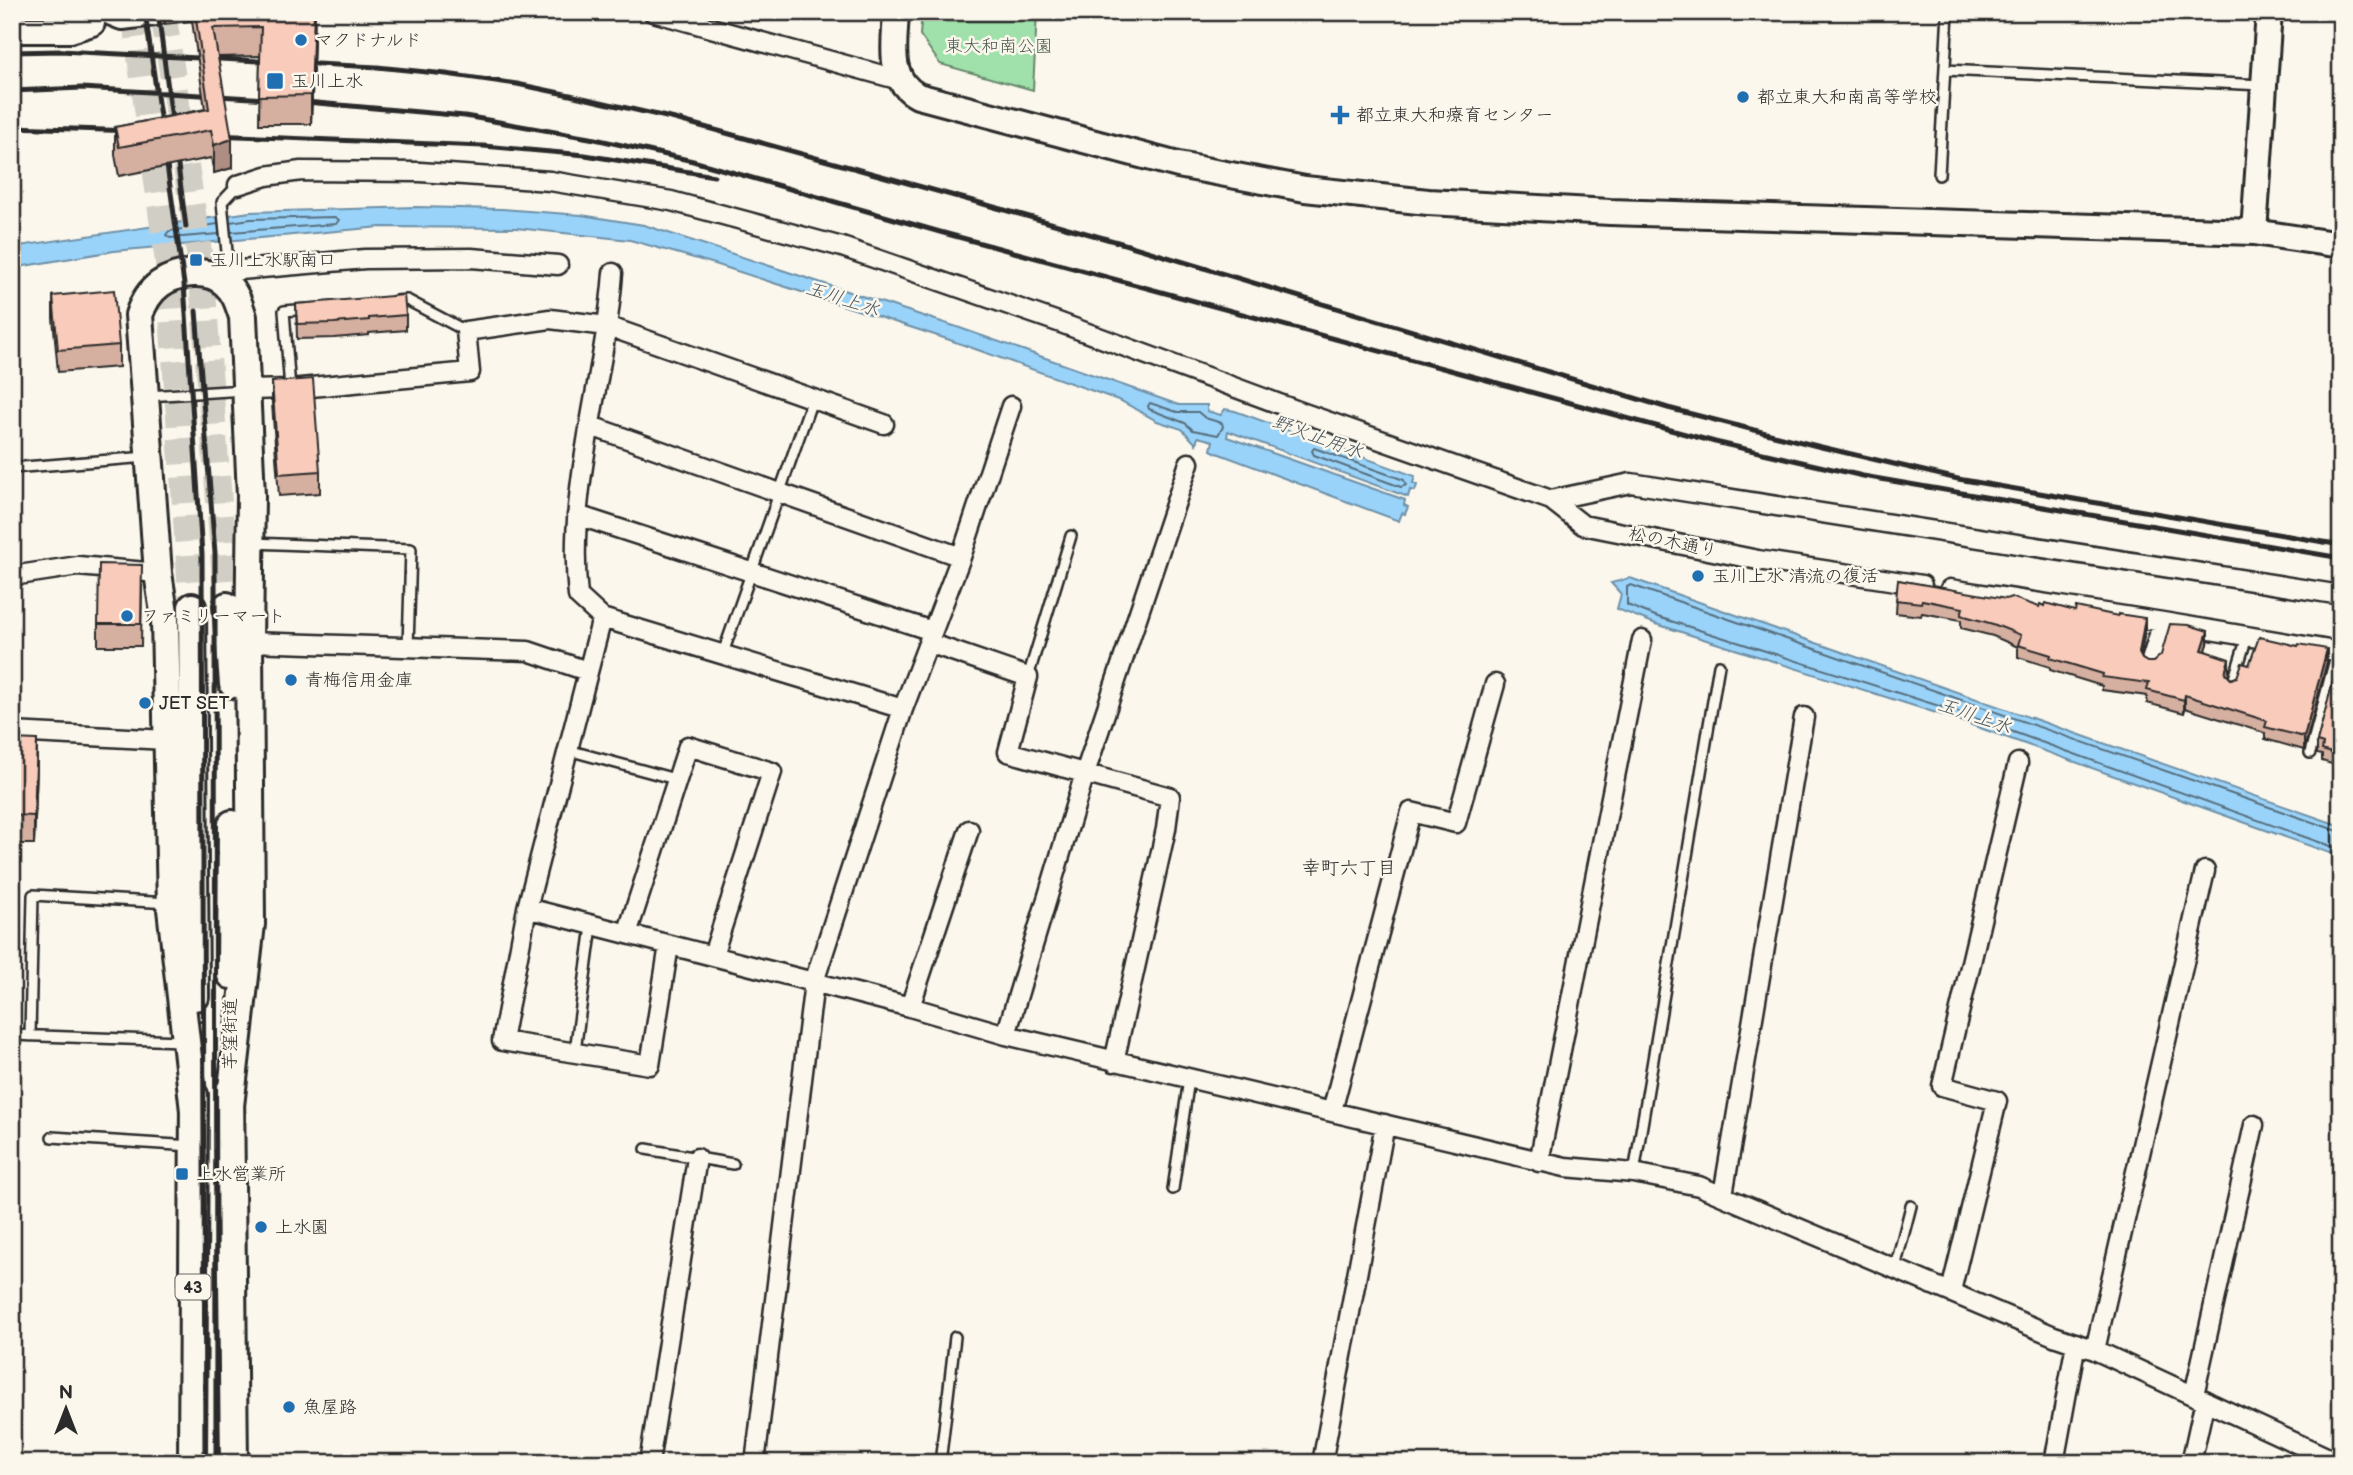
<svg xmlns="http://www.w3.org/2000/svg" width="2353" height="1475" font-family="'Balsamiq Sans','Klee One',sans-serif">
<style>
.green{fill:#a0e1ab;stroke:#66866b;stroke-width:2}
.water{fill:#9ad3f9;stroke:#6e90a7;stroke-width:2}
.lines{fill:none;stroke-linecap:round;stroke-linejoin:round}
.shore{stroke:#576e7d;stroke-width:2}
.primary-tunnel{stroke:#d1cec5;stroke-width:26;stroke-dasharray:26 13;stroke-linecap:butt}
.lane-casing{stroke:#2b2b2b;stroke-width:14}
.street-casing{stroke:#2b2b2b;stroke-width:23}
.secondary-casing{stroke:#2b2b2b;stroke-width:30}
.primary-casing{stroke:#2b2b2b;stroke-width:32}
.lane{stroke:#fbf7ec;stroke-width:9}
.street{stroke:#fbf7ec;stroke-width:18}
.secondary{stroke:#fbf7ec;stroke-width:24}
.primary{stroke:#fbf7ec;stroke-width:26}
.rail{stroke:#2b2b2b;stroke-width:5}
.wall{fill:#d5afa0;stroke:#2b2b2b;stroke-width:2}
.shaded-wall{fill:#ae8e82;stroke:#2b2b2b;stroke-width:2}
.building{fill:#f8cbba;stroke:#2b2b2b;stroke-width:2}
.poi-dot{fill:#1f6fb2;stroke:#fbf7ec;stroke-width:2.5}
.labels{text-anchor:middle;stroke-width:5;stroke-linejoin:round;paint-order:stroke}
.shield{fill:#fbf7ec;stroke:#696865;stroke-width:2}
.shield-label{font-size:16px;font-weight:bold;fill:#2b2b2b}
.poi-label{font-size:18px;fill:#2b2b2b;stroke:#fbf7ec;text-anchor:start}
.park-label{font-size:18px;fill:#48584b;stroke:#fbf7ec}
.street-label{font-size:18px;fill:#2b2b2b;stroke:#fbf7ec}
.water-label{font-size:19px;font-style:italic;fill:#47555e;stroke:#fbf7ec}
.neighbourhood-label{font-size:19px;fill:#2b2b2b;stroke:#fbf7ec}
</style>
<rect width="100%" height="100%" fill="#fbf7ec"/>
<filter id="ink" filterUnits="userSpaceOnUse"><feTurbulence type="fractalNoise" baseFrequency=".0143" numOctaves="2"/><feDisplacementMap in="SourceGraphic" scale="14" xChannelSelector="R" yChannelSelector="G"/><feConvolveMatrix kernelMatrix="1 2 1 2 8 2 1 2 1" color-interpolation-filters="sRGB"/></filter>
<g filter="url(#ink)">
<!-- green -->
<path class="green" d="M 922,12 L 1037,12 L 1033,90 L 940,64 L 920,35 Z"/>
<!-- water -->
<path class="water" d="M 416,207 L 502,209 L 581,215 L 644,225 L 957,327 L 1179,405 L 1207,405 L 1207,411 L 1221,415 L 1225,409 L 1235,411 L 1415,476 L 1413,483 L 1417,485 L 1415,491 L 1410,490 L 1408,497 L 1228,431 L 1227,437 L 1405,500 L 1404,505 L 1408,507 L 1405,514 L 1402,513 L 1399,521 L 1217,453 L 1211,450 L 1213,441 L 1198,437 L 1196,444 L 1182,429 L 1157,421 L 1121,401 L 947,339 L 715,264 L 630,240 L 516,228 L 381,227 L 114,251 L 12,268 L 12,247 L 250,212 Z
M 1630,578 L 2341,826 L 2341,857 L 1952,718 L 1656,624 L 1617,609 L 1621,594 L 1611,583 Z"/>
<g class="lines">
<!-- shore -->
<path class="shore" d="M 230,222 L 251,219 L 335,217 L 339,220 L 336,224 L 231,232
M 218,224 L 169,231 L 166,235 L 170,238 L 219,234
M 1150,403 L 1177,412 L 1198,412 L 1205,418 L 1222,423 L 1223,427 L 1218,435 L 1193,430 L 1185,423 L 1149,409 L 1148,406 Z
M 1314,448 L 1404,480 L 1406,485 L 1401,487 L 1314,455 L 1312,451 Z
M 2341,832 L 1631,585 L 1627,587 L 1627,605 L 1658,617 L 1955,711 L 2341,850"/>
<!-- primary-tunnel -->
<path class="primary-tunnel" d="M 134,12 L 169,270 L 192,607
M 163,12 L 201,266 L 227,606"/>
<!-- lane casing -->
<g class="lane-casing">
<path id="lane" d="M 1945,70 L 2263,85
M 1939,175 L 1948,12
M 229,272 L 222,202 L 238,185
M 395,301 L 407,300 L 466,331
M 290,389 L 284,311 L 308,309
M 147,396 L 245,390
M 12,468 L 147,457
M 252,543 L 411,549 L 408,647
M 723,653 L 812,400
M 1028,677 L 1071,536
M 2232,685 L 2247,637
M 568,750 L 675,779
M 2310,753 L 2337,652
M 12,1035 L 182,1041
M 30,1036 L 33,895 L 169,903
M 575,1051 L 592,926
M 52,1137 L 192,1146
M 646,1149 L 733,1164
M 1634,1173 L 1719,665
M 1173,1189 L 1189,1079
M 1895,1268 L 1911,1206
M 940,1463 L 955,1337"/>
</g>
<!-- street casing -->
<g class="street-casing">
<path id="street" d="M 653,12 L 900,80
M 238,185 L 266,176 L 301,171 L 420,172 L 550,181 L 671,201 L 842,247 L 1058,322 L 1301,412 L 1551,500 L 1631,483 L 2341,595
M 229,271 L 365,259 L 471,258 L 558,265
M 613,273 C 605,379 566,490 578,596 L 602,618 L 903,709
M 247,390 L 290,389 L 470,372 L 466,331 L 550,319 L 607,326 L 884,424
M 591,426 L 961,557
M 1551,500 L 1583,525 L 1758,560 L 1922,585
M 577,515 L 932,631
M 12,576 L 78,566 L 158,573
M 1950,589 L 2163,622 L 2341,652
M 602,618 L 527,908 L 502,1041 L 650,1065 L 669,945
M 249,642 L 528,651 L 587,671
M 929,643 L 1028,677 L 1008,752 L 1170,797 L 1166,829 L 1114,1062
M 2150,664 L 2163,622
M 12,732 L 167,740
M 527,908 L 910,1007 L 1006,1035 L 1565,1167 L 1634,1173 L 1699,1186 L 2054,1336 L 2095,1350 L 2339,1463
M 627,934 L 688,746 L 772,772 L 713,955
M 910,1007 L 969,830
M 1006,1035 L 1085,773 L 1189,463
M 1332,1111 L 1411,812 L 1456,823 L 1495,684
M 1539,1162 L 1642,640
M 1723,1195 L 1804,717
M 1951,1291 L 1997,1101 L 1942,1086 L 2018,763
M 2095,1350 L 2205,871
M 2194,1395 L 2254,1125
M 649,1463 L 697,1158
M 755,1463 L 814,982 L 903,709 L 961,557 L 1011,406
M 1322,1463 L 1385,1124
M 2054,1463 L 2076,1343
M 2191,1463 L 2205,1400"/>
</g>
<!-- secondary casing -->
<g class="secondary-casing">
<path id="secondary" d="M 896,12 C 895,43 886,79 918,96 L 1178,165 L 1305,189 L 1428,202 L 1610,212 L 2254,232 L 2341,245
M 12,30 L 70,30 L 92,23 L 93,12
M 2254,232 L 2269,12"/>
</g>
<!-- primary casing -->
<g class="primary-casing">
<path id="primary" d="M 112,12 L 122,16 L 155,12
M 227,606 L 233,684
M 192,607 L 195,997
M 231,975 L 232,824
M 230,1090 L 234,1463
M 194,1111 L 171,909 L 165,619 L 158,573 L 139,315 C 143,303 149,292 160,284 C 177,272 209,267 226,284 C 236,293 239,305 243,317 L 251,496 L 249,642 L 251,924 L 230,1106
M 192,1463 L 194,1095"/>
</g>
<!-- lane -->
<use href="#lane" class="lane"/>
<!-- street -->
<use href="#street" class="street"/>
<!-- secondary -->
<use href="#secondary" class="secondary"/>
<!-- primary -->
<use href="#primary" class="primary"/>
<!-- rail -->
<path class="rail" d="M 145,12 L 184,284 L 202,555 L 205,1463
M 158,12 L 186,227
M 12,52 L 60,51 L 377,67 L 446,74 L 517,84 L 570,95 L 675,119 L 980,203 L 1121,243 L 1668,408 L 1817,446 L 1958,479 L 2341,545
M 12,91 L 82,88 L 283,100 L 465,116 L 595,139 L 693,161 L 940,232 L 1715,442 L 1863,476 L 2341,558
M 12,127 L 135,131
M 212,135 L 483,146 L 585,155 L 714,176
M 196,311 L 215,553 L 216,1463"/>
</g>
<!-- wall -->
<path class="wall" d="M 12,12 L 77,12 L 68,15 L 12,15 Z
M 165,12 L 315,12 L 311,124 L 259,124 L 260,56 L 218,57 L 232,168 L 214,173 L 211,158 L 119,176 L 115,155 L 115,127 L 205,109 L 192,21 L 165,24 Z
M 53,296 L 119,345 L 119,367 L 58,372 L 53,318 Z
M 296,304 L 406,315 L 406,330 L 369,333 L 369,335 L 334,338 L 297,339 Z
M 272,382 L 320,471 L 320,493 L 279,496 L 272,404 Z
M 1898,580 L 2039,607 L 2145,631 L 2140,656 L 2142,659 L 2147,662 L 2153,662 L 2208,644 L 2205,651 L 2229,672 L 2228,676 L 2231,679 L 2237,677 L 2249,665 L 2327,662 L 2304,750 L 2265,739 L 2265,733 L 2185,708 L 2184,713 L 2147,703 L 2147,696 L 2102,690 L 2102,686 L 2050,670 L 2050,667 L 2018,657 L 2018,647 L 1993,636 L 1961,628 L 1961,620 L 1922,613 L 1921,616 L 1896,613 Z
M 142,587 L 141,646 L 98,646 L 98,624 Z
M 2340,655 L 2341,767 L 2322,761 L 2322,755 L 2317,754 L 2317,742 Z
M 12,739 L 37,769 L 34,844 L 12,844 Z"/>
<!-- shaded-wall -->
<path class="shaded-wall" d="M 314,12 L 315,12 L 311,124 L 311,95 Z
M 232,139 L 232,168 L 214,173 L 214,145 Z
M 2145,618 L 2145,631 L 2139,666 L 2139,653 Z
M 2208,631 L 2208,644 L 2202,663 L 2202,650 Z
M 2327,649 L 2327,662 L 2304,750 L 2304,737 Z
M 2229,659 L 2229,672 L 2225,686 L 2225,673 Z
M 2185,695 L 2185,708 L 2184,713 L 2184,700 Z
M 37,740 L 37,769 L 34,844 L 34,816 Z"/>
<!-- building -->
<path class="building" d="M 195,12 L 314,12 L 311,95 L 259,96 L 261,27 L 213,28 L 232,139 L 214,145 L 211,130 L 119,147 L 115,127 L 209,109 Z
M 114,290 L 119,345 L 58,350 L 53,296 Z
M 404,295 L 406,315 L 369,318 L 369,320 L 334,323 L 297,324 L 296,304 Z
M 313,379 L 320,471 L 279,474 L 272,382 Z
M 99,564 L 142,565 L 141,624 L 98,624 Z
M 1898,580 L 2006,599 L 2011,597 L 2039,607 L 2040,604 L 2044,606 L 2045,603 L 2075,611 L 2076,607 L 2118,616 L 2118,614 L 2145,618 L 2139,653 L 2142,659 L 2147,662 L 2153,662 L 2161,655 L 2170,624 L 2189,625 L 2208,631 L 2202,650 L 2229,659 L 2225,673 L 2231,679 L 2237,677 L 2242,663 L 2249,665 L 2259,637 L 2298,646 L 2299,644 L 2327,649 L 2304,737 L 2265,727 L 2267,721 L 2185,695 L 2184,700 L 2147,690 L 2149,683 L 2102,677 L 2103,674 L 2050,658 L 2051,655 L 2018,645 L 2021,635 L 1993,624 L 1961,615 L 1963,608 L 1922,600 L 1921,603 L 1896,600 Z
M 2340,655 L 2341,655 L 2341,756 L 2322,750 L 2323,744 L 2317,742 Z
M 12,739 L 37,740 L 34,816 L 12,815 Z"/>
</g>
<!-- markers -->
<g class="poi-dot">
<circle cx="301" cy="40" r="7"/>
<rect x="266" y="72" width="18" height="18" rx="3.5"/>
<circle cx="1743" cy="97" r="7"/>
<path d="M1336.5 104.5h7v7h7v7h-7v7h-7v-7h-7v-7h7z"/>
<rect x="189" y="253" width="14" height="14" rx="3.5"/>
<circle cx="1698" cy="576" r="7"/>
<circle cx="127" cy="616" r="7"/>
<circle cx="291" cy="680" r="7"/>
<circle cx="145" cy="703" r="7"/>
<rect x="175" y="1167" width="14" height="14" rx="3.5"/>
<circle cx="261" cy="1227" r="7"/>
<circle cx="289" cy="1407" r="7"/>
</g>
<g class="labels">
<!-- shield labels -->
<rect class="shield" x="175.5" y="1274.5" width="35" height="25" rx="5"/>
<g class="shield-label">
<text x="193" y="1293">43</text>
</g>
<!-- poi labels -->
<g class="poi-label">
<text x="315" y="46">マクドナルド</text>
<text x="291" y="87">玉川上水</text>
<text x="1757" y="103">都立東大和南高等学校</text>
<text x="1356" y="121">都立東大和療育センター</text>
<text x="210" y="266">玉川上水駅南口</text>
<text x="1712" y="582">玉川上水 清流の復活</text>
<text x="141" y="622">ファミリーマート</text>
<text x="305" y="686">青梅信用金庫</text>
<text x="159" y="709">JET SET</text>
<text x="196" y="1180">上水営業所</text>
<text x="275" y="1233">上水園</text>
<text x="303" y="1413">魚屋路</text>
</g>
<!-- park labels -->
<g class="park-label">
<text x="999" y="52">東大和南公園</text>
</g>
<!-- street labels -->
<g class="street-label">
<text transform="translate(1673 542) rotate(12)" y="6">松の木通り</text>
<text transform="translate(230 1034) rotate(-90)" y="6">芋窪街道</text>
</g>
<!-- water labels -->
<g class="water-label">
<text transform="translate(843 298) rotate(18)" y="7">玉川上水</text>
<text transform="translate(1318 436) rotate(20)" y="7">野火止用水</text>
<text transform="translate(1975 715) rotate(19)" y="7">玉川上水</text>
</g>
<!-- neighbourhood labels -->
<g class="neighbourhood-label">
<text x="1349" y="874">幸町六丁目</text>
</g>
</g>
<!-- margin -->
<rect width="2353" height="1475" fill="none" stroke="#fbf7ec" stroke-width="42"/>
<rect x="21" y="21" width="2311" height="1433" fill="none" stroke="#2b2b2b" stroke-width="2.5" filter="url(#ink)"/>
<!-- north arrow -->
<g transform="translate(66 1409)" stroke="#fbf7ec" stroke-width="5" paint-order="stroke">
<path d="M0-5L12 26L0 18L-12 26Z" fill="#2b2b2b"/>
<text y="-10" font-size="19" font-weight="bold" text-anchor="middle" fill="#2b2b2b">N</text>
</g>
</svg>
